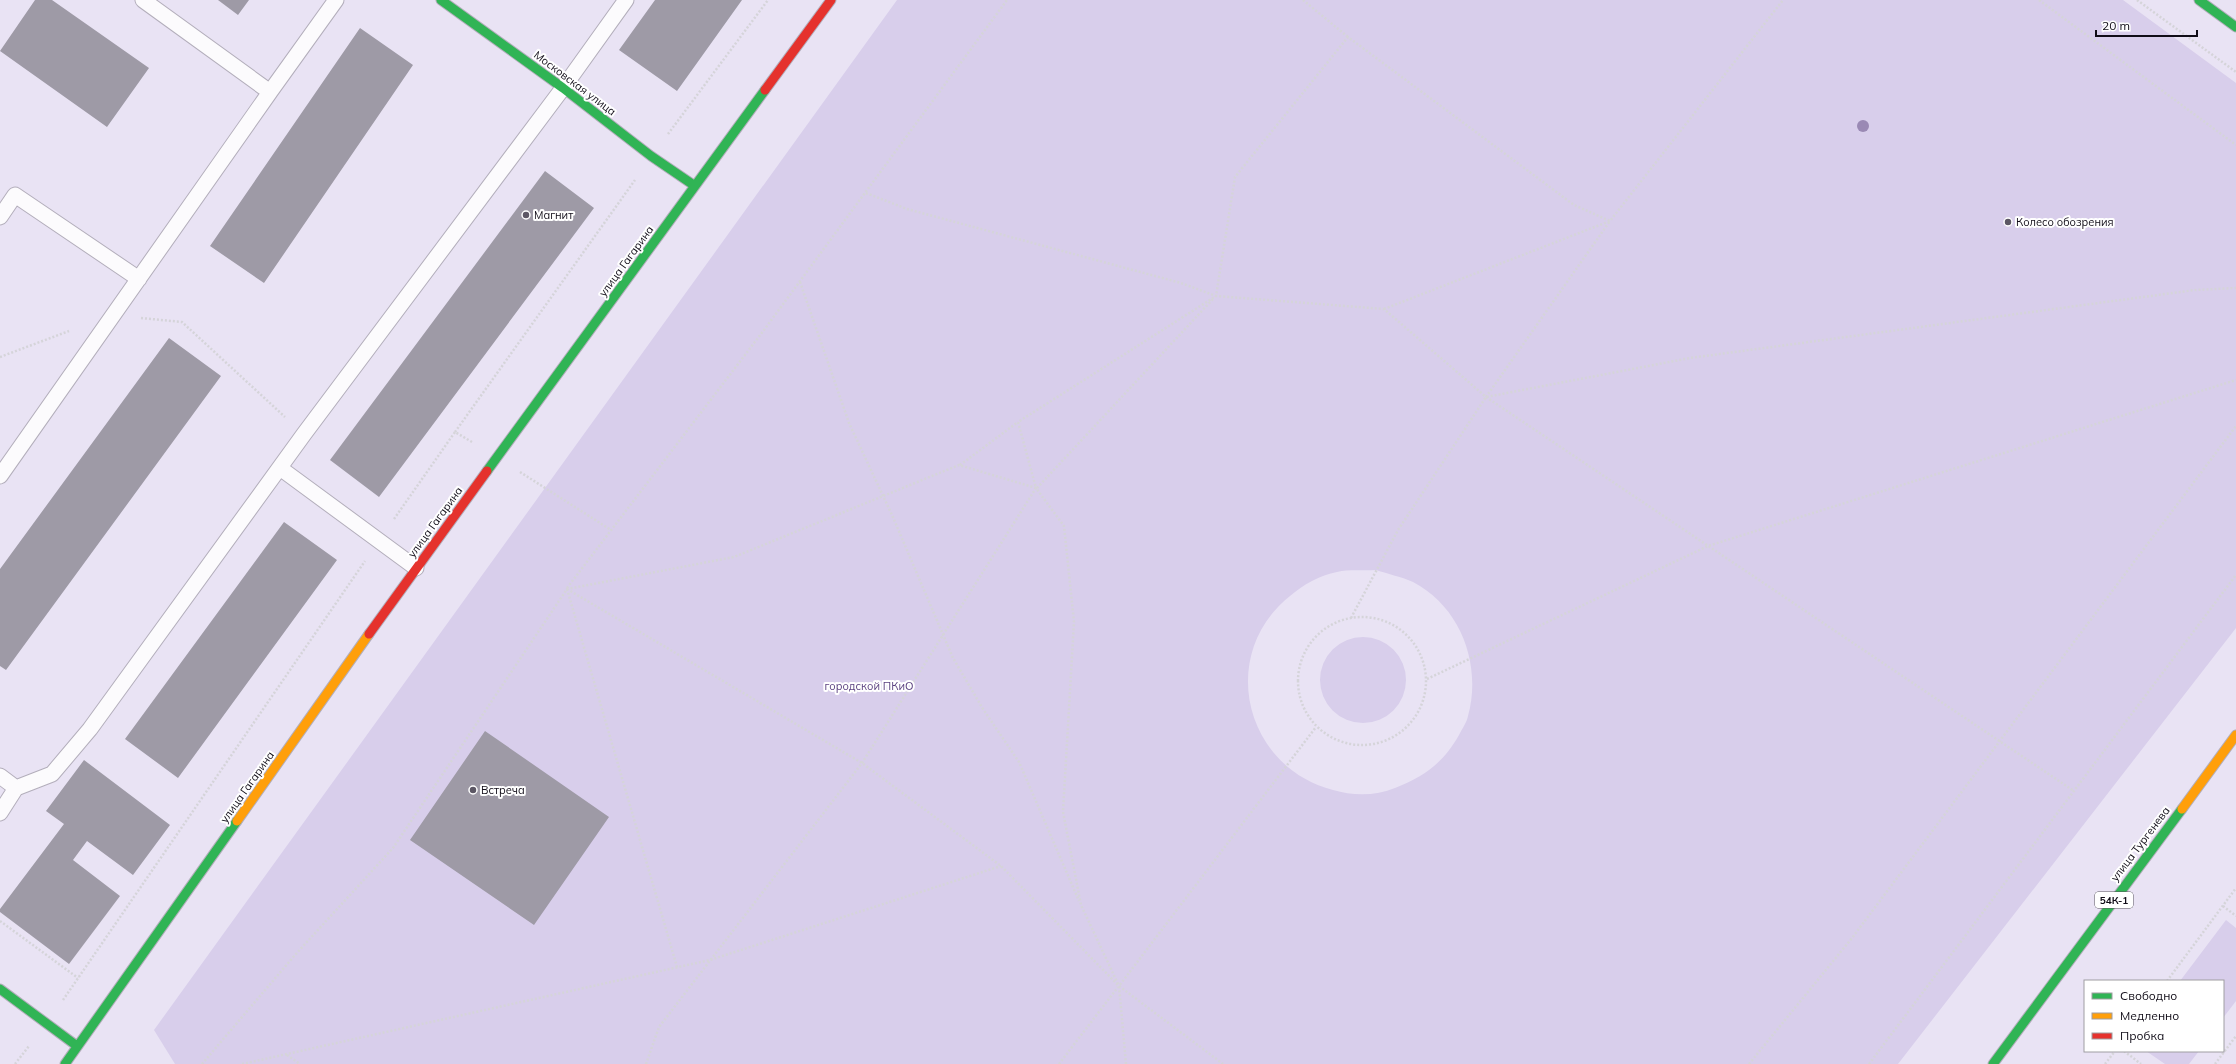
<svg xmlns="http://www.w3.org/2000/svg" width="2236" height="1064" font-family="Mulish,sans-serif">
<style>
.green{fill:#d8ceeb;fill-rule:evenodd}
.building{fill:#9e9aa6}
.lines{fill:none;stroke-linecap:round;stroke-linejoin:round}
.lane-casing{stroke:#b3aebb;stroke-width:17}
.fast-casing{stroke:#b3aebb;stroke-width:11}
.slow-casing{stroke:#b3aebb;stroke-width:11}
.jam-casing{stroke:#b3aebb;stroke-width:11}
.path{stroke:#d5d4d9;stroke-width:2.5;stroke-dasharray:2 2;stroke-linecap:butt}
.lane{stroke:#fcfbfd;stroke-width:15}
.fast{stroke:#30b455;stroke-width:9}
.slow{stroke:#ff9f0a;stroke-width:9}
.jam{stroke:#e5322d;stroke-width:9}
.tree{fill:#9a89b4}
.poi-dot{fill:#5c5764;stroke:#fff;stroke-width:1.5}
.labels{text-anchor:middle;stroke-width:4;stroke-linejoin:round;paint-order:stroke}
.shield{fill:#fff;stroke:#58555d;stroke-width:1}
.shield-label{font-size:10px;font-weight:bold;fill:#100c17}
.street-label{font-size:11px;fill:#100c17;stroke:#fff}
.poi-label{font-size:11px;fill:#100c17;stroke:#fff;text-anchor:start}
.park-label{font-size:11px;fill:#593f7f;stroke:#fff}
</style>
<rect width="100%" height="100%" fill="#e9e3f4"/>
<!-- green -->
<path class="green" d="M 897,0 L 2123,0 L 2236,83 L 2236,628 L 1898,1064 L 175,1064 L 154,1030 ZM 1376,570 C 1388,574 1402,577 1413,582 C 1461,607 1482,665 1468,716 C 1467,722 1462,729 1459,735 C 1443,763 1425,776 1395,788 C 1376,796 1353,796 1333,790 C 1244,767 1217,654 1290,596 C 1303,585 1320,575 1337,572 C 1349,569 1363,571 1376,570 Z
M1320 680a43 43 0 1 1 86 0a43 43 0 1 1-86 0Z
M 2226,920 L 2236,928 L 2236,1001 L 2223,1018 L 2223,981 L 2180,981 Z
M 2146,1051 L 2199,1051 L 2189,1064 L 2165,1064 Z"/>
<!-- building -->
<path class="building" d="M 35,0 L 52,0 L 149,68 L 107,127 L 0,51 Z
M 218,0 L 249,0 L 238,15 Z
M 655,0 L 742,0 L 677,91 L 619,50 Z
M 360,28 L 413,65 L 264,283 L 210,246 Z
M 545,171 L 594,208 L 379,497 L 330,460 Z
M 169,338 L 221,376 L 6,670 L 0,666 L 0,569 Z
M 284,522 L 337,560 L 178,778 L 125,739 Z
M 485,731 L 609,817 L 534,925 L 410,840 Z
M 84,760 L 170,825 L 133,875 L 87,841 L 73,860 L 120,896 L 69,964 L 0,912 L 0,909 L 64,824 L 46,811 Z"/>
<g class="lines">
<!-- lane casing -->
<g class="lane-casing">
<path id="lane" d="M 270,92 L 336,0
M 0,217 L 15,195 L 139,279
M 280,468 L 416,568
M 0,476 L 270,92 L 143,0
M 0,776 L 16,788 L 0,813
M 16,788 L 52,774 L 90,729 L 304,434 L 563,88 L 626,0"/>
</g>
<!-- fast casing -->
<g class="fast-casing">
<path id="fast" d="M 441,0 L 563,88 L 651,156 L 695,186
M 2199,0 L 2236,27
M 487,471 L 765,90
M 0,989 L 77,1046
M 65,1064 L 237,821
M 1993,1064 L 2182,809"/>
</g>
<!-- slow casing -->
<g class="slow-casing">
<path id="slow" d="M 2182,809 L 2236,735
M 237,821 L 369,634"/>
</g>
<!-- jam casing -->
<g class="jam-casing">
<path id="jam" d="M 765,90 L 831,0
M 369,634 L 487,471"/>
</g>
<!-- path -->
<path class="path" d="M 1303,0 L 1348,37
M 2039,0 L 2236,145
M 2137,0 L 2236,72
M 668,134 L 768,0
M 866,193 L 907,209 L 1181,283 L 1216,296 L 1235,177 L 1348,37 L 1574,205 L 1610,221 L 1486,397
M 800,282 L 849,423 L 892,515 L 953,658 L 983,709 L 1019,762 L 1079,901
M 1384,309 L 1610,221 L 1783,0
M 141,318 L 182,322 L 285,417
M 0,357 L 69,331
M 455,432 L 635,180
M 960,465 L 1018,422
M 520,472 L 611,530
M 1037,488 L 1213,299
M 394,519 L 455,432 L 472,442
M 567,588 L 764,330 L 1007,0
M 567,589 L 862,763 L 1001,866 L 1119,986 L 1223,1064
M 567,589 L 677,967
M1298 681a64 64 0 1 1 128 0a64 64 0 1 1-128 0Z
M 1351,618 L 1398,530 L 1486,397 L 1690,358 L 2195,290 L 2236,288
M 1427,679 L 1708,546 L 2236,380
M 2223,906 L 2236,916
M 0,921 L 78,978
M 2167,981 L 2236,888
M 63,1000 L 365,561
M 2124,1051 L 2141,1064
M 287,1055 L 300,1064
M 15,1064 L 29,1046
M 202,1064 L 295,955 L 393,848 L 567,589 L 734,557 L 959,465 L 1036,488 L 1064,526 L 1074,622 L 1063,812 L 1081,905 L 1119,986
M 242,1064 L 710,960 L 1001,866
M 646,1064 L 659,1027 L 862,763 L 1036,488 L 1018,422 L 1216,296 L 1384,309 L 1486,397 L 2074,791
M 1059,1064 L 1118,987
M 1126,1064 L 1119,986 L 1316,727
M 1749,1064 L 1852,938 L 2236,426
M 1869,1064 L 2236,575
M 2105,1064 L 2115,1051
M 2215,1064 L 2236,1036"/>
<!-- lane -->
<use href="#lane" class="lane"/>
<!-- fast -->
<use href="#fast" class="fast"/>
<!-- slow -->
<use href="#slow" class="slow"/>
<!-- jam -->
<use href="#jam" class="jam"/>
</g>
<!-- trees -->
<circle class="tree" cx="1863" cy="126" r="6"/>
<!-- markers -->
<g class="poi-dot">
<circle cx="526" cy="215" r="4"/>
<circle cx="2008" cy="222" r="4"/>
<circle cx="473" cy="790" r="4"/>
</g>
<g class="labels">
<!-- shield labels -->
<rect class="shield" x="2095" y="892" width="38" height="16" rx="3"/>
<g class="shield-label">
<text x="2114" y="904">54К-1</text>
</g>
<!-- street labels -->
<g class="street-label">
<text transform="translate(575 83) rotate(37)" y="4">Московская улица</text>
<text transform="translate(626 261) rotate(-54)" y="4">улица Гагарина</text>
<text transform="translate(435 522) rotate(-54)" y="4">улица Гагарина</text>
<text transform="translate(247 787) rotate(-55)" y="4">улица Гагарина</text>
<text transform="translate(2140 844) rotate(-53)" y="4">улица Тургенева</text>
</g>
<!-- poi labels -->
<g class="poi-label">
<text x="534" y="219">Магнит</text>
<text x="2016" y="226">Колесо обозрения</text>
<text x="481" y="794">Встреча</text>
</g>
<!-- park labels -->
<g class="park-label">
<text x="869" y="690">городской ПКиО</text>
</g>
</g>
<!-- legend -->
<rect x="2084" y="980" width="140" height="72" fill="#ffffff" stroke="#9f9ea2"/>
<rect x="2092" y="993" width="20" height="6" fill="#30b455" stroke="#9f9ea2"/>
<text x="2120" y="1000" font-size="12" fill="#100c17">Свободно</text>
<rect x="2092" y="1013" width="20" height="6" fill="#ff9f0a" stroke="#9f9ea2"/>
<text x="2120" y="1020" font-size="12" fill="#100c17">Медленно</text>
<rect x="2092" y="1033" width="20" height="6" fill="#e5322d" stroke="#9f9ea2"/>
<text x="2120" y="1040" font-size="12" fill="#100c17">Пробка</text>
<!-- scale -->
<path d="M2096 30v6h101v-6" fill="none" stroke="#100c17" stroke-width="2"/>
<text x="2102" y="30" font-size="12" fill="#100c17" stroke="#ffffff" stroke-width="3" paint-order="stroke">20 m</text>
</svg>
